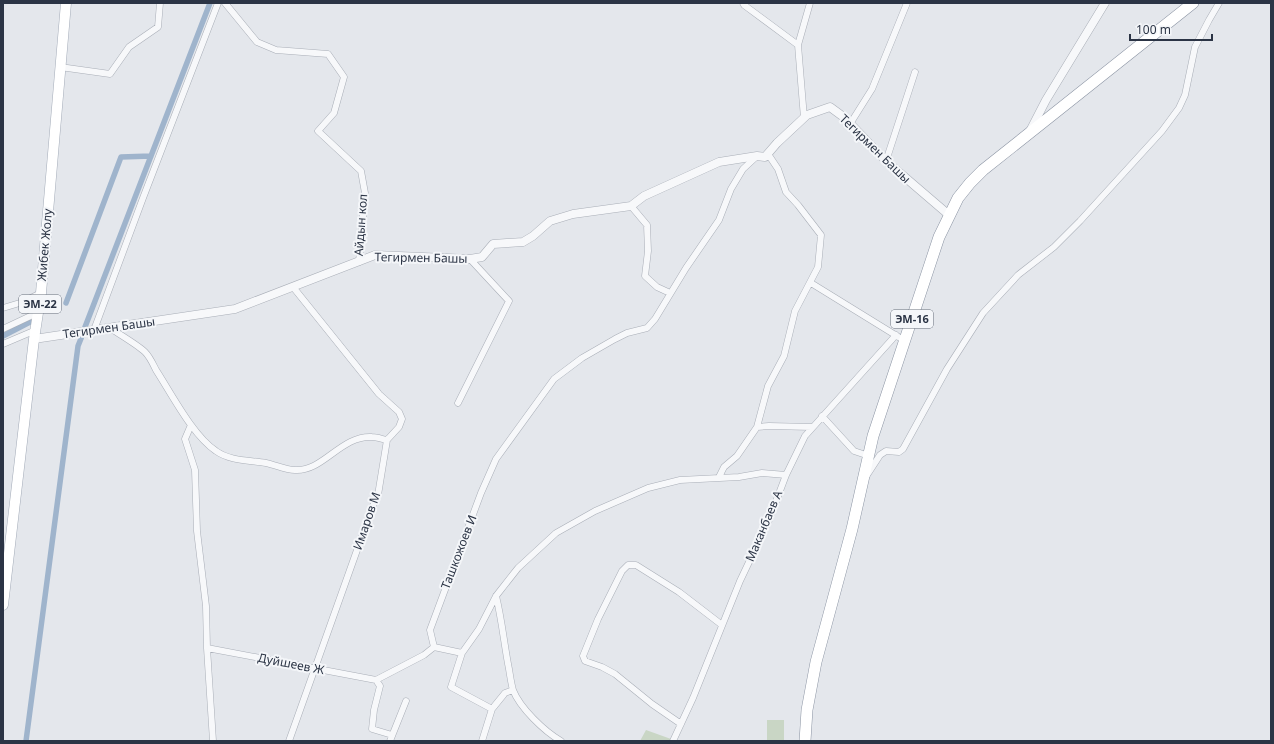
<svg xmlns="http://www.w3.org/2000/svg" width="1274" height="744" font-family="'Noto Sans',sans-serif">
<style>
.green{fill:#c9d6c5}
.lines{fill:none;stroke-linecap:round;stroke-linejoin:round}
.canal{stroke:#9fb4cc;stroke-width:5.5}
.minor-casing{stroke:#a9aeb7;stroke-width:7}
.tertiary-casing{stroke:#a9aeb7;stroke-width:9}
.primary-casing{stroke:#a3abb8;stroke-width:11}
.trunk-casing{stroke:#8b94a3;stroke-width:12}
.minor{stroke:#f7f8fa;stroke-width:6}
.tertiary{stroke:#f7f8fa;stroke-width:8}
.primary{stroke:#fff;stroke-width:10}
.trunk{stroke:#fff;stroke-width:11}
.labels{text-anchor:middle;stroke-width:4;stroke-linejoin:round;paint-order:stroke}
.shield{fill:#f4f6f9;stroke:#676e7b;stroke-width:1}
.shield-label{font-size:11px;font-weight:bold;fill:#2b3445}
.street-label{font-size:12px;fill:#2b3445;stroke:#f4f6f9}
</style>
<rect width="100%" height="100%" fill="#e4e7ec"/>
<!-- green -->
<path class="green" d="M 767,720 L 784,720 L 784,741 L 767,741 Z
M 646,730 L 671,739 L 670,741 L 640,741 Z"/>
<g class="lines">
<!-- canal -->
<path class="canal" d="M 66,303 L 121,157 L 151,156
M 85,327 L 210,3
M 3,336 L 30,322
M 26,741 L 78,346 L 82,336"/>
<!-- minor casing -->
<g class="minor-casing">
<path id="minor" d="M 225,3 L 257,42 L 276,50 L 328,54 L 344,77 L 334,113 L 318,131 L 361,171 L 365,193 L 359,262
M 743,3 L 744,5 L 798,45 L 804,118
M 798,45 L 810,3
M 60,67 L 110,74 L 129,47 L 158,27 L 160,3
M 850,124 L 872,89 L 907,3
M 886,161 L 915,72
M 631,206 L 647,225 L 648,251 L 645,276 L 657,287 L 670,293
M 811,283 L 905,341
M 3,308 L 23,302 L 41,293
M 110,328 C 119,334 138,345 145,352 C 150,357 153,364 156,370 C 171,393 193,436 216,451 C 230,461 249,460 266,463 C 276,465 285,470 295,470 C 323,472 341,435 372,437 C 377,437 382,439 387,440
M 3,329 L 39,312
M 94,330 L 143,198 L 218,3
M 3,344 L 36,330
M 458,403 L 509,301 L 470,259
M 822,416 L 854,451 L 869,456
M 191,425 L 185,439 L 195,470 L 197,531 L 206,606 L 207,648 L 213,741
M 757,427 L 769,426 L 812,427
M 867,475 L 880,455 L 886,451 L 899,452 L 903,449 L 947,369 L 983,313 L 1018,275 L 1054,247 L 1080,221 L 1162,131 L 1179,108 L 1185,95 L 1195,47 L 1209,20 L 1219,3
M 719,477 L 724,467 L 737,456 L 757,427 L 768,386 L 784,356 L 795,311 L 818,267 L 821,235 L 798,205 L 786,192 L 778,169 L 770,157 L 765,157
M 496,596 C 502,620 504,644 509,669 C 510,675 511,683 513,690 C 520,708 544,731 561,741
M 434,647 L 430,630 L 481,493 L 496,459 L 554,379 L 582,358 L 615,339 L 627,333 L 647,328 L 655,319 L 686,268 L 719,220 L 731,189 L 743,169 L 757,156
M 434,647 L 462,653
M 207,648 L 376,680
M 376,680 L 380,686 L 374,710 L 372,729 L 392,735
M 376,680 L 424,655 L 434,647
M 492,709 L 451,687 L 462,653 L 479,629 L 496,596 L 518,568 L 556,533 L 595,511 L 648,488 L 680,480 L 739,477 L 762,473 L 786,475
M 681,724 L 652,704 L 615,674 L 602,667 L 585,661 L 583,656 L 598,619 L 622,571 L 628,565 L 636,565 L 679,592 L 722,625
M 289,741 L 372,508 L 378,495 L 387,440 L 399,427 L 402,419 L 399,412 L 379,394 L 293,287
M 390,741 L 406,701
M 482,741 L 492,709 L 505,693 L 513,690
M 673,741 L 693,698 L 740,581 L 769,520 L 786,475 L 805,436 L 896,335"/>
</g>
<!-- tertiary casing -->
<g class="tertiary-casing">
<path id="tertiary" d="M 1030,131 L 1046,100 L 1105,3
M 34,339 L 235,309 L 375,255 L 470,259 L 482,257 L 493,244 L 523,242 L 533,236 L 550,221 L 573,214 L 631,206 L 644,196 L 719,162 L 757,156 L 765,157 L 777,143 L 807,115 L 830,107 L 845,118 L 886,161 L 949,215"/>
</g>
<!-- primary casing -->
<g class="primary-casing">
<path id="primary" d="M 3,605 L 34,339 L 41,293 L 66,3"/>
</g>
<!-- trunk casing -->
<g class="trunk-casing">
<path id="trunk" d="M 805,741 L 807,710 L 816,662 L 852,529 L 873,436 L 939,237 L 958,198 L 970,183 L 983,170 L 1193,3"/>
</g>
<!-- minor -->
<use href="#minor" class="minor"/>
<!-- tertiary -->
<use href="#tertiary" class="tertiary"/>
<!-- primary -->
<use href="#primary" class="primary"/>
<!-- trunk -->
<use href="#trunk" class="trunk"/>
</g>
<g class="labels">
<!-- shield labels -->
<g class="shield">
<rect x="19" y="295" width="42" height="18" rx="3"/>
<rect x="891" y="310" width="42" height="18" rx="3"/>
</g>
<g class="shield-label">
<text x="40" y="308">ЭМ-22</text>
<text x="912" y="323">ЭМ-16</text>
</g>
<!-- street labels -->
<g class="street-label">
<text transform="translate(875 149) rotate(44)" y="4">Тегирмен Башы</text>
<text transform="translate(361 225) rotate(-86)" y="4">Айдын кол</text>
<text transform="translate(45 245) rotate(-85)" y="4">Жибек Жолу</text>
<text transform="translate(421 258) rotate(1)" y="4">Тегирмен Башы</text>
<text transform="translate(109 328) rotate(-8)" y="4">Тегирмен Башы</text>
<text transform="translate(367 521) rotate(-71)" y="4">Имаров М</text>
<text transform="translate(764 526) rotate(-67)" y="4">Маканбаев А</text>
<text transform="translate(459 552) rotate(-69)" y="4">Ташкожоев И</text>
<text transform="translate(291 664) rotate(11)" y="4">Дуйшеев Ж</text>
</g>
</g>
<!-- border -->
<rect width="1274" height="744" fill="none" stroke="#2b3445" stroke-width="8"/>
<!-- scale -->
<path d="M1130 34v6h82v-6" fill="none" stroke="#2b3445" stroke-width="2"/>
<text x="1136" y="34" font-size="12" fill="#2b3445" stroke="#f4f6f9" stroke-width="3" paint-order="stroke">100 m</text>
</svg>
